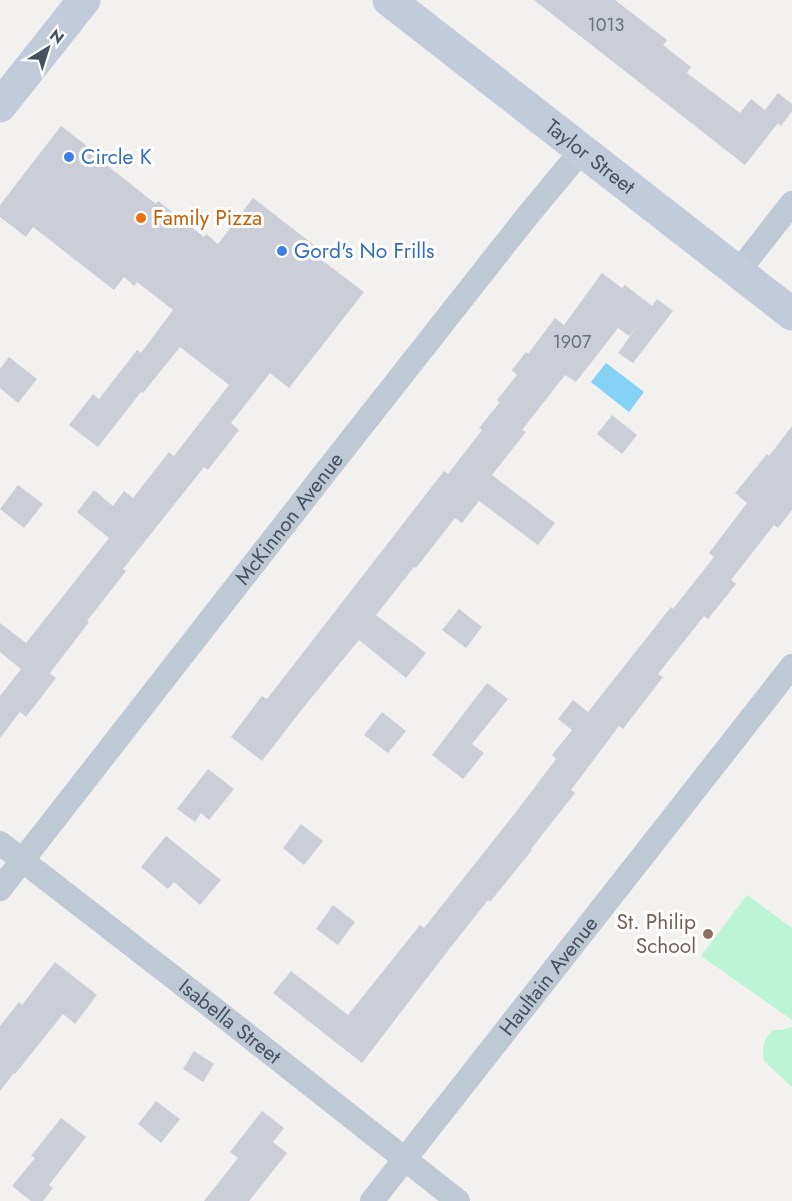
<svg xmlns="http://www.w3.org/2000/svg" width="792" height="1201" font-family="Jost,sans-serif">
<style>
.green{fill:#bbf4d6}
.water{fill:#84d2f5}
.building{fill:#cbced6}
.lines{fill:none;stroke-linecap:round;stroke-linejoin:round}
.minor{stroke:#bfc9d3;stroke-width:24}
.secondary{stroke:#c1cbda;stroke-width:33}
.shop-dot{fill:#3f7fe0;stroke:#fff;stroke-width:2}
.food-dot{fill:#e8710a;stroke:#fff;stroke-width:2}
.education-dot{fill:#8d6e63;stroke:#fff;stroke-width:2}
.labels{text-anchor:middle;stroke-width:6;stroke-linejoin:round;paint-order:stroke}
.number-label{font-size:18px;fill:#67707d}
.shop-label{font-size:21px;fill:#366cbe;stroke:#fff;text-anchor:start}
.street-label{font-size:21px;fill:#46515f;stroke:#fff}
.food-label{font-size:21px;fill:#c56008;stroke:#fff;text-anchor:start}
.education-label{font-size:21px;fill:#785e54;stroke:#fff;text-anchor:end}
</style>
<rect width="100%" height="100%" fill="#f3f0f0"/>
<!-- green -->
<path class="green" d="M 747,895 L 792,928 L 792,1020 L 701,956 Z
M 792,1027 L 792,1087 L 764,1061 C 762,1046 762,1042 773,1030 L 782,1030 Z"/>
<!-- water -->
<path class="water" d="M 606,363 L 644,392 L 629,412 L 591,382 Z"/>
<!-- building -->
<path class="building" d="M 534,0 L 615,0 L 667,40 L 663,45 L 691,67 L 687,73 L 740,113 L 751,99 L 765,110 L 778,93 L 792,104 L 792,111 L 781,126 L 778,123 L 745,165 Z
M 61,126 L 96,153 L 94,155 L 156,204 L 158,201 L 204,237 L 206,234 L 218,244 L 253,198 L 328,256 L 323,261 L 364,292 L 289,388 L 270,373 L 231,423 L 239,430 L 208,470 L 204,467 L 123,569 L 126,571 L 87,621 L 89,622 L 50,673 L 56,678 L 26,717 L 20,712 L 0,738 L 0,696 L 21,669 L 0,652 L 0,623 L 26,643 L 109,538 L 77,512 L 94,490 L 113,506 L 124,491 L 133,498 L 169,452 L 174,456 L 229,385 L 180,347 L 143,393 L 141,392 L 98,447 L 69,425 L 93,394 L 99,399 L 137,350 L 141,353 L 173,310 L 137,282 L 134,286 L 124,277 L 114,290 L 33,227 L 26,237 L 0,217 L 0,205 Z
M 602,273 L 622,288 L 625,285 L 652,306 L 657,299 L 673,311 L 633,363 L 618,353 L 638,325 L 629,336 L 618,328 L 576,382 L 565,375 L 522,430 L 526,432 L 492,475 L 555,523 L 538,545 L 479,501 L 462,523 L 455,518 L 416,568 L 414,567 L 376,615 L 426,653 L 406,678 L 359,640 L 303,708 L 262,761 L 231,737 L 262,696 L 267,699 L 444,471 L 448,474 L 482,430 L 479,428 L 500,402 L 497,400 L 517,375 L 512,370 L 526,352 L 528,354 L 555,318 L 564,325 Z
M 9,357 L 37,379 L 18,403 L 0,388 L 0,369 Z
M 612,415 L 637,435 L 622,454 L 597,434 Z
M 792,426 L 792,510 L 778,528 L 774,525 L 731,580 L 736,584 L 708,619 L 704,616 L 658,674 L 663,677 L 623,729 L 619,726 L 571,790 L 575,793 L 531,849 L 532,850 L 490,902 L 488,900 L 450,948 L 362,1063 L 273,993 L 291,971 L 348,1015 L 420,925 L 424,928 L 516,812 L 556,759 L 552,755 L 572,730 L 558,719 L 573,700 L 588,712 L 671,607 L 673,609 L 714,557 L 709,553 L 747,503 L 735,493 L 767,454 L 769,456 Z
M 18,485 L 43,504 L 24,528 L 0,509 Z
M 459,609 L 482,627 L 466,648 L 442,630 Z
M 487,683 L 508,699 L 472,744 L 484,753 L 463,779 L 432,755 Z
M 382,712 L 406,731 L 388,753 L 364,735 Z
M 208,769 L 234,789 L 209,820 L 201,813 L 195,822 L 177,809 Z
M 301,824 L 323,841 L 304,865 L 283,848 Z
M 166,836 L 221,880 L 200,905 L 174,882 L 168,889 L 141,867 Z
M 333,905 L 355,922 L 338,945 L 316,929 Z
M 55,962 L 97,995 L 75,1024 L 63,1014 L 15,1074 L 14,1073 L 0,1091 L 0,1026 L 19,1002 L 22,1005 Z
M 194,1051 L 214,1064 L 203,1082 L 183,1069 Z
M 156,1101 L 180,1119 L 161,1143 L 138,1124 Z
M 262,1111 L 284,1128 L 273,1142 L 287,1153 L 249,1201 L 204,1201 L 238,1158 L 230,1152 Z
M 61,1118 L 86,1137 L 49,1185 L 53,1188 L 43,1201 L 31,1201 L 12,1186 L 35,1158 L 31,1156 Z"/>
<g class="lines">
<!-- minor -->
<g class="minor">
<path d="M 738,272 L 792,203"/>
<path id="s1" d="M 0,843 L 213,1008 L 458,1201"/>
<path id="s2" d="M 0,889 L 324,474 L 524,220 L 582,150"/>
<path id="s3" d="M 372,1201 L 792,666"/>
</g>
<!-- secondary -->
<g class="secondary">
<path id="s4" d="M 389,0 L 792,314"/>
<path d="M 0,106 L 84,0"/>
</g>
</g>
<!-- markers -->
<g class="shop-dot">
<circle cx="69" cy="157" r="6"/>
<circle cx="282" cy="251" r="6"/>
</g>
<circle class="food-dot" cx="141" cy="218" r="6"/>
<circle class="education-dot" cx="708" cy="934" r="6"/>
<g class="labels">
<!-- number labels -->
<g class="number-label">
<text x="606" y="31">1013</text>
<text x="572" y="348">1907</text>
</g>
<!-- shop labels -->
<g class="shop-label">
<text x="81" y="164">Circle K</text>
<text x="294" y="258">Gord's No Frills</text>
</g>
<!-- street labels -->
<g class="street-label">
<text dy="7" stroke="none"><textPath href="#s4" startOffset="255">Taylor Street</textPath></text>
<text dy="7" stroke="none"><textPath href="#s2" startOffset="470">McKinnon Avenue</textPath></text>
<text dy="7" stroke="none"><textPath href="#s3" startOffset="286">Haultain Avenue</textPath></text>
<text dy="7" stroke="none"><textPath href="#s1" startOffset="291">Isabella Street</textPath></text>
</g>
<!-- food labels -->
<g class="food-label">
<text x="153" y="225">Family Pizza</text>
</g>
<!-- education labels -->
<g class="education-label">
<text x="696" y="929">St. Philip<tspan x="696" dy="24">School</tspan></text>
</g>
</g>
<!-- north arrow -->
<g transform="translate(48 48) rotate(38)" stroke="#ffffff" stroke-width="4.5" paint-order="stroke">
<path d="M0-4.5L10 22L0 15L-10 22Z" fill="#46515f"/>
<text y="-9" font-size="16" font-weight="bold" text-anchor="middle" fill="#46515f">N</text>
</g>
</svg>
